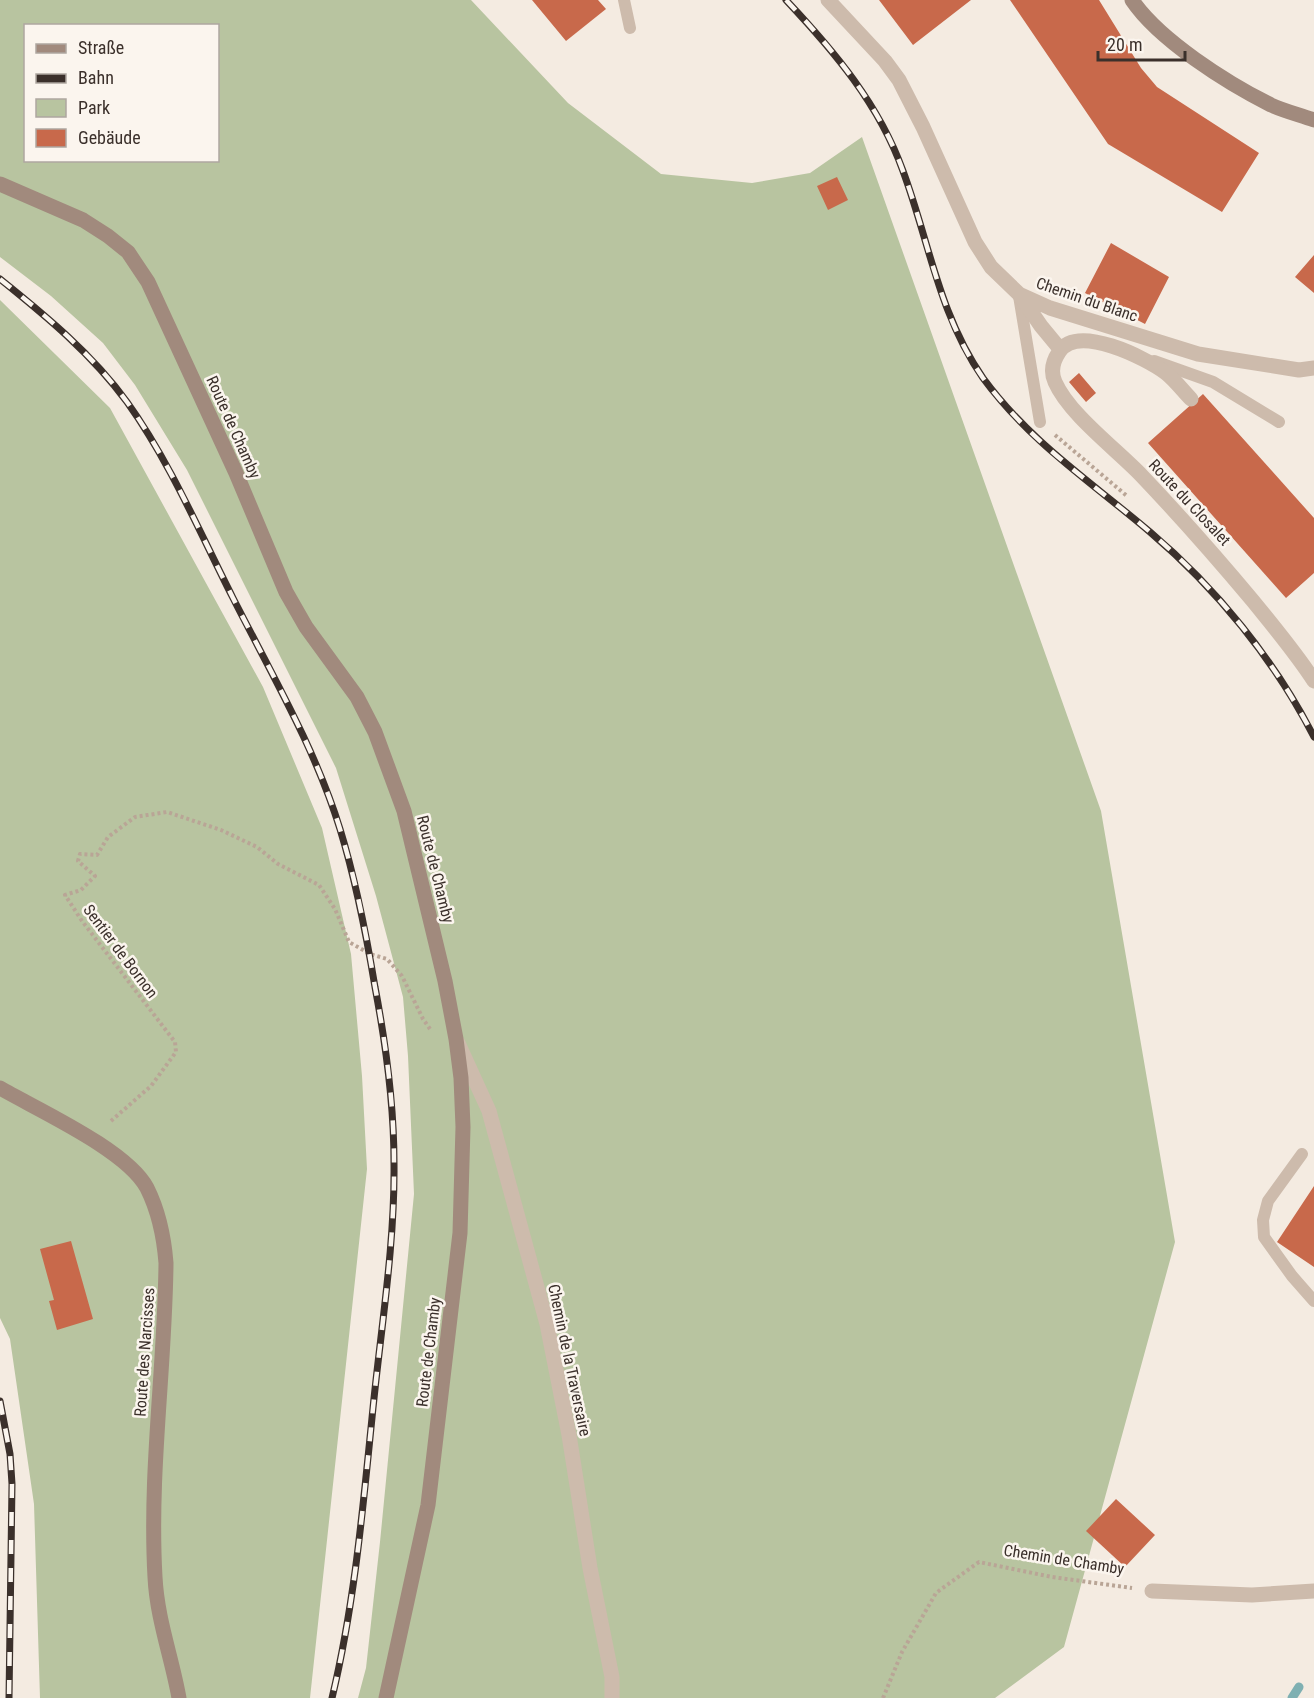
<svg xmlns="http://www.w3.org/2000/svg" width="1314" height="1698" font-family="'Roboto Condensed',sans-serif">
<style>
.green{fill:#b8c4a0;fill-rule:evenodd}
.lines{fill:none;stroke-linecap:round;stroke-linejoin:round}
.stream{stroke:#7fb0b2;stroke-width:9}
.building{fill:#c8694b}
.path{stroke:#b9a596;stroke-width:4;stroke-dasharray:3 3;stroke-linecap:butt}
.lane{stroke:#cdbbac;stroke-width:12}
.street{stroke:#cdbbac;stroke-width:15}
.secondary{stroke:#a18a7d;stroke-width:15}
.rail-casing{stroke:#3b302b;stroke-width:7}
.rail{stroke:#fbf5ee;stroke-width:4.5;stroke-dasharray:14;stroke-linecap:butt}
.labels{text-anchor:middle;stroke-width:5;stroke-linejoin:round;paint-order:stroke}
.street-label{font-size:16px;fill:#3b302b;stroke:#fbf5ee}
</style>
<rect width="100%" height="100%" fill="#f4ebe1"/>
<!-- green -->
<path class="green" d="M 0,0 L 471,0 L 568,103 L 661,174 L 752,183 L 810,173 L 862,137 L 1101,811 L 1175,1242 L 1064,1647 L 995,1698 L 358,1698 L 366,1668 L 380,1542 L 414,1194 L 408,1056 L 403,997 L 376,896 L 336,768 L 187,470 L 135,385 L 103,343 L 51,296 L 0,257 ZM 26,26 L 218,26 L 218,160 L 26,160 Z
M 0,300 L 110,408 L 263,687 L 322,828 L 351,954 L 362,1076 L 367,1169 L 310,1698 L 40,1698 L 34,1504 L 10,1339 L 0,1318 Z"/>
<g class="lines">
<!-- stream -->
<path class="stream" d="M 1292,1698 L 1299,1687"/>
</g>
<!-- building -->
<path class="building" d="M 532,0 L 598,0 L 606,9 L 566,41 Z
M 879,0 L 971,0 L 913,45 Z
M 1010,0 L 1099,0 L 1141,68 L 1157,87 L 1259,153 L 1222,212 L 1108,144 Z
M 837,177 L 848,200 L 828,210 L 817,186 Z
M 1111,243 L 1169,277 L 1145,324 L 1085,293 Z
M 1314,255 L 1314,293 L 1295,277 Z
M 1079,373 L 1096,393 L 1086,402 L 1069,382 Z
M 1203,394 L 1314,518 L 1314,573 L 1286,598 L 1148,443 Z
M 1314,1186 L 1314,1267 L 1277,1242 Z
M 71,1241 L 93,1319 L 57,1330 L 49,1301 L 54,1300 L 40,1249 Z
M 1116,1499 L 1155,1535 L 1125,1567 L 1086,1531 Z"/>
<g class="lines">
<!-- path -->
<path class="path" d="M 1055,435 L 1127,496
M 111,1121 L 151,1086 L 176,1052 L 175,1042 L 82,921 L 65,895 L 81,890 L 95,876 L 78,861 L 80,854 L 97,855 L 108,837 L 135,817 L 167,812 L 221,830 L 257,847 L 278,864 L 319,885 L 335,909 L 349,942 L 370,954 L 387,959 L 402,976 L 423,1019 L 430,1029
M 883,1698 L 902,1652 L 936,1593 L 979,1562 L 1052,1577 L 1132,1588"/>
<!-- lane -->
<path class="lane" d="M 624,0 L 630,28
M 1019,296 L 1040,422
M 1154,361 L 1213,382 L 1279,422
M 1302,1154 L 1268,1201 L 1263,1220 L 1264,1237 L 1292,1276 L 1314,1301"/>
<!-- street -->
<path class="street" d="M 828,0 L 885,61 L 899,80 L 923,127 L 975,242 L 991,267 L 1019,294 L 1050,308 L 1198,354 L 1299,370 L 1314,368
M 1019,294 L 1041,326 L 1060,349
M 1191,399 C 1183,391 1175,380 1166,373 C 1146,358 1077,323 1059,352 C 1053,361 1050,371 1055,382 C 1069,414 1116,449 1141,475 C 1180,516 1217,558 1253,601 C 1274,627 1296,653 1314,681
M 458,1043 L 489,1111 L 547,1324 L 569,1435 L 590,1568 L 612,1677 L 612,1698
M 1152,1591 L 1252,1595 L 1314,1591"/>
<!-- secondary -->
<path class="secondary" d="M 1132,0 C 1159,40 1227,83 1271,105 C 1284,111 1300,115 1314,120
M 0,184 L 83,220 L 108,236 L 128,252 L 148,282 L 236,473 L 286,592 L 306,627 L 357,697 L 375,732 L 404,811 L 445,981 L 456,1039 L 461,1078 L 463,1127 L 460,1233 L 428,1505 L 386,1698
M 0,1088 C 38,1110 127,1150 147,1188 C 159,1212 164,1237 166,1263 C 165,1368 149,1472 155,1577 C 157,1619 172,1658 179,1698"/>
<!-- rail casing -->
<g class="rail-casing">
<path id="rail" d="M 786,0 C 834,51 879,104 903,171 C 929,241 939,315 983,378 C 1030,442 1090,481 1150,532 C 1216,588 1274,659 1314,737
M 0,279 C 46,316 92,354 127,402 C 170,462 200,533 233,598 C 271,673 315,748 340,829 C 356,881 366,933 375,987 C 386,1045 394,1103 394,1163 C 395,1244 381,1328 373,1408 C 363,1506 355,1602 332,1698
M 0,1401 L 10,1454 L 12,1484 L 9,1698"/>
</g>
<!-- rail -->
<use href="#rail" class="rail"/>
</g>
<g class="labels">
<!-- street labels -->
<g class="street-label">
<text transform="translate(1087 299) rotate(19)" y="6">Chemin du Blanc</text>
<text transform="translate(234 427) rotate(66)" y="6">Route de Chamby</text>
<text transform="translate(1190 502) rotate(47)" y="6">Route du Closalet</text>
<text transform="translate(436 869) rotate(76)" y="6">Route de Chamby</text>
<text transform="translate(121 951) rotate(53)" y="6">Sentier de Bornon</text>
<text transform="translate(144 1352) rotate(-86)" y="6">Route des Narcisses</text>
<text transform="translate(428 1352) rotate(-83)" y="6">Route de Chamby</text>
<text transform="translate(570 1360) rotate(78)" y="6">Chemin de la Traversaire</text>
<text transform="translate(1064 1559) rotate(9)" y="6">Chemin de Chamby</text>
</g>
</g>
<!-- legend -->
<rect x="24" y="24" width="195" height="138" fill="#fbf5ee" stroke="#aea6a0" stroke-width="1.5"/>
<rect x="36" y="44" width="30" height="9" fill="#a18a7d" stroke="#aea6a0" stroke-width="1.5"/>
<text x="78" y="54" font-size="18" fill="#3b302b">Straße</text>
<rect x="36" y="74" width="30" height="9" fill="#3b302b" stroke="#aea6a0" stroke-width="1.5"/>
<text x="78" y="84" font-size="18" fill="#3b302b">Bahn</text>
<rect x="36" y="99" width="30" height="18" fill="#b8c4a0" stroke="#aea6a0" stroke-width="1.5"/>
<text x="78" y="114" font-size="18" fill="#3b302b">Park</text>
<rect x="36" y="129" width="30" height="18" fill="#c8694b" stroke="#aea6a0" stroke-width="1.5"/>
<text x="78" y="144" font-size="18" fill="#3b302b">Gebäude</text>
<!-- scale -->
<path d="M1098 51v9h87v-9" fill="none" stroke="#3b302b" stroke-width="3"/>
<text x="1107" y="51" font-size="18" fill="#3b302b" stroke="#fbf5ee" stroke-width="4.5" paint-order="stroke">20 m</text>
</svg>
